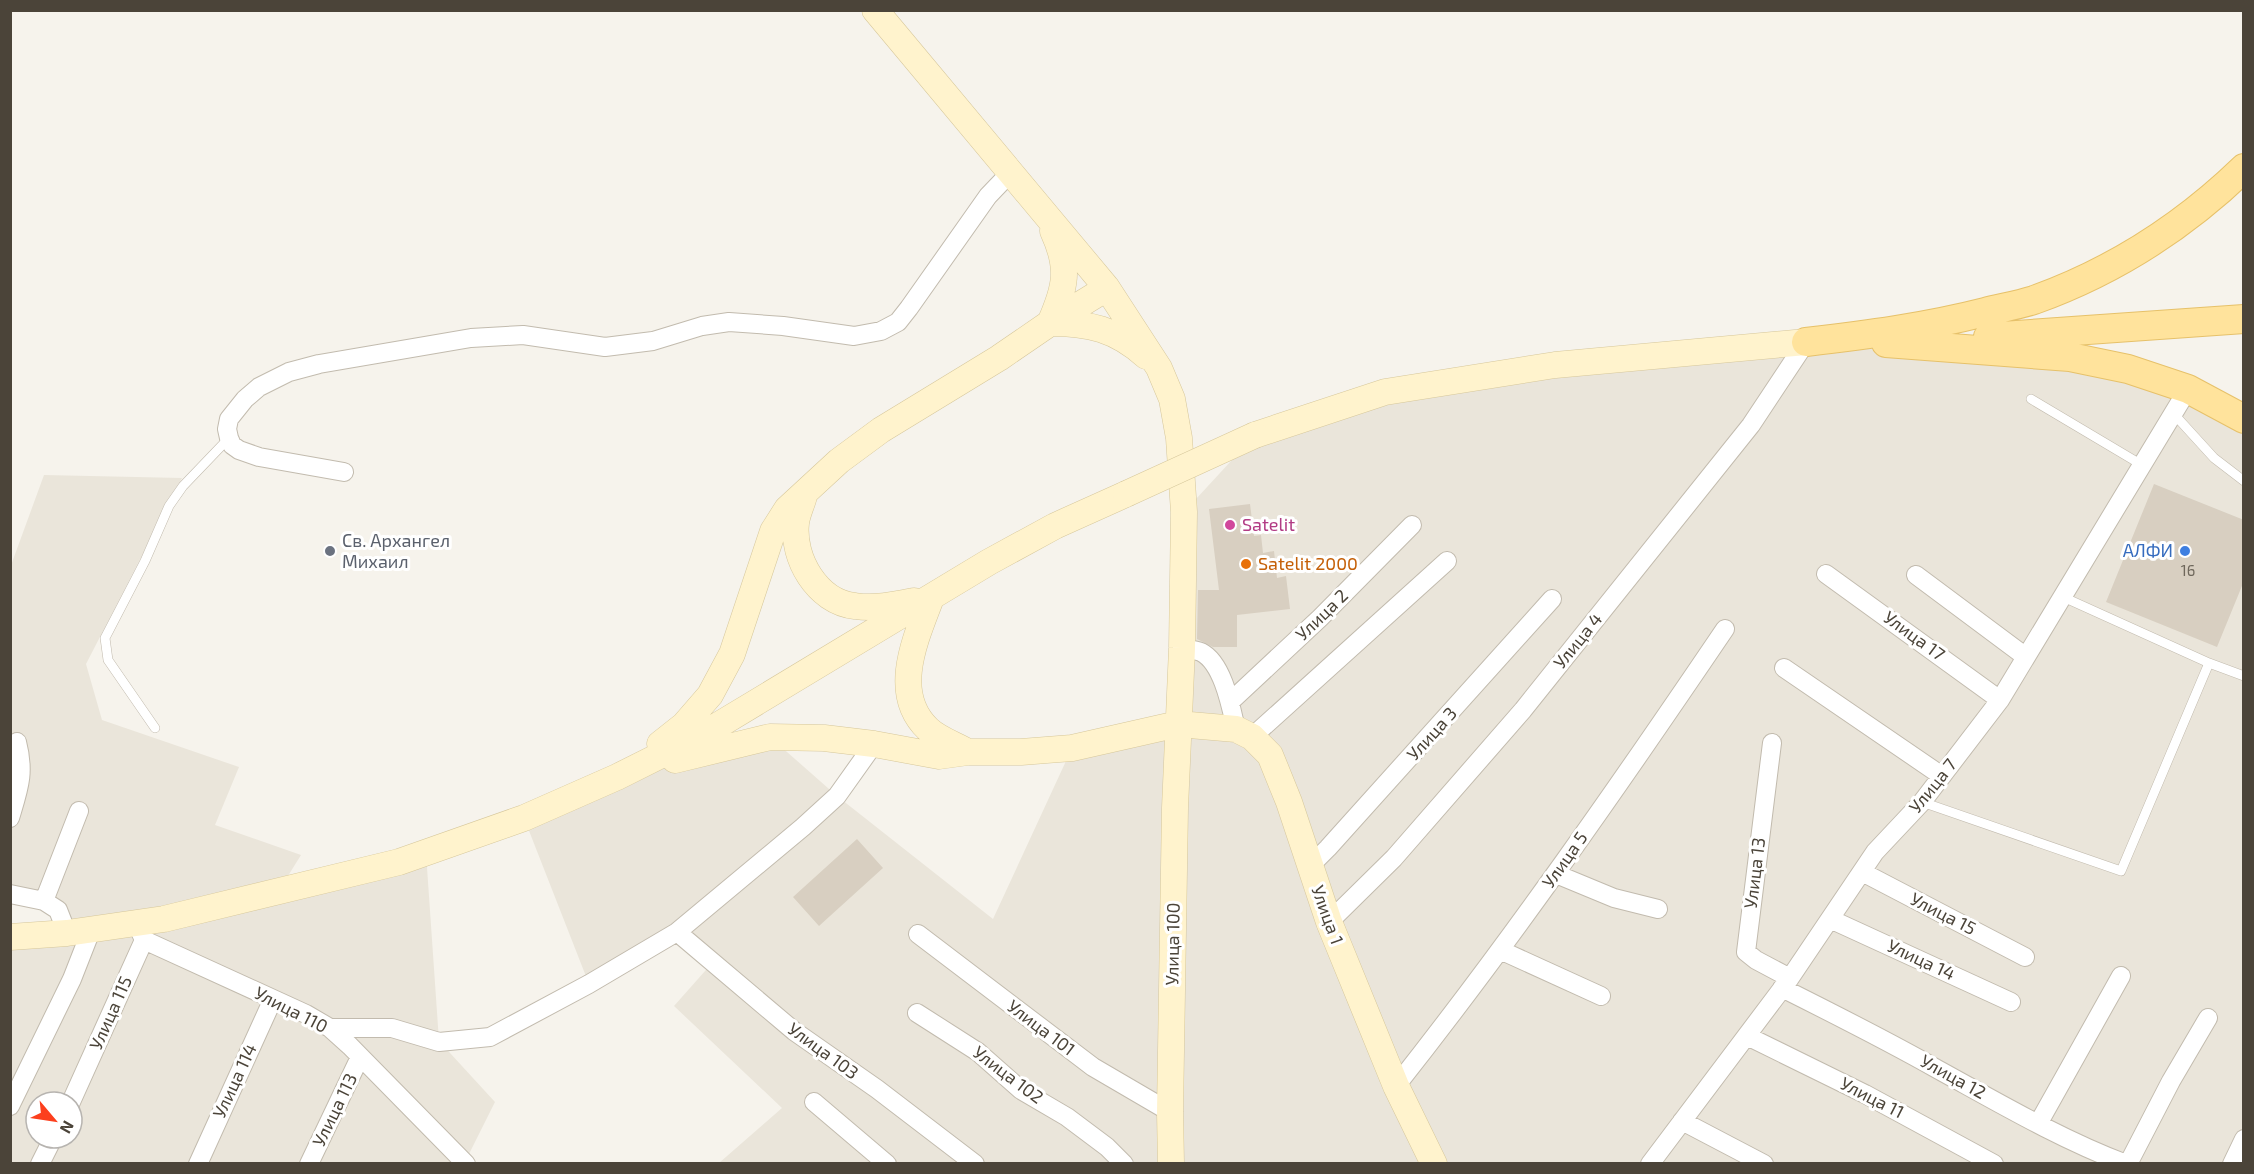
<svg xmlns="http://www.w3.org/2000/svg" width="2254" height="1174" font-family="'Exo 2',sans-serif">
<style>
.residential{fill:#eae5da;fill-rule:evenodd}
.building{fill:#d8cfc1}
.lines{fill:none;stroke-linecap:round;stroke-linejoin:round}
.lane-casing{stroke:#c2bbae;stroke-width:10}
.street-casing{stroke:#c2bbae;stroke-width:20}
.secondary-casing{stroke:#d6c79b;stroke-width:27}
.primary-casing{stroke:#e6c16a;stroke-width:30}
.lane{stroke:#fff;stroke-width:9}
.street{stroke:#fff;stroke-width:18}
.secondary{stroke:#fff3cd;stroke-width:26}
.primary{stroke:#ffe39c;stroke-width:28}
.secondary-bridge-casing{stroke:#d6c79b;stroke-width:27;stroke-linecap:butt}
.secondary-bridge{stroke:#fff3cd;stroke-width:26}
.hotel-dot{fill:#d1479c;stroke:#fff;stroke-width:2}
.worship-dot{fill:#6b7280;stroke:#fff;stroke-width:2}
.shop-dot{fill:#3f7fe0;stroke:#fff;stroke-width:2}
.food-dot{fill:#e8710a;stroke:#fff;stroke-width:2}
.labels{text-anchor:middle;stroke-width:6;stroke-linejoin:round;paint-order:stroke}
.number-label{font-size:15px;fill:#6e675b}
.hotel-label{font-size:18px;fill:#b23c85;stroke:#fff;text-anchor:start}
.worship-label{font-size:18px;fill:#5b616d;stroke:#fff;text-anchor:start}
.shop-label{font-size:18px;fill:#366cbe;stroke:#fff;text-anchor:end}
.food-label{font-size:18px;fill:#c56008;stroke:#fff;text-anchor:start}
.street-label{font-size:18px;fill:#4b4439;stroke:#fff}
</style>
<rect width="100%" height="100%" fill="#f6f3ec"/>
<!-- residential -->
<path class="residential" d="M 1806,342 L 2070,357 L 2243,419 L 2243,1163 L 719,1163 L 782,1108 L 674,1006 L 713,962 L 677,932 L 589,984 L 524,818 L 617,777 L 770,737 L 837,796 L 993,919 L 1072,748 L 1178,724 L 1184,512 L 1255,435 L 1385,392 Z
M 44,475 L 182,478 L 86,664 L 102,720 L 239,767 L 215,825 L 301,855 L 278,892 L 426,853 L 439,1041 L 495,1102 L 465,1162 L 466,1163 L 11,1163 L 11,936 L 66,934 L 58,910 L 11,894 L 10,568 ZM 36,1102 L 72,1102 L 72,1138 L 36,1138 Z"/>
<!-- building -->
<path class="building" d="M 2154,484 L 2244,520 L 2244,581 L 2217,647 L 2106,602 Z
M 1250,504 L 1254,536 L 1261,535 L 1263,553 L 1274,551 L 1277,578 L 1286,576 L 1290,609 L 1237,615 L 1237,647 L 1213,647 L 1197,639 L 1198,590 L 1219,590 L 1209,509 Z
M 857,839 L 883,868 L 819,926 L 793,897 Z"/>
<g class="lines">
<!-- lane casing -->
<g class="lane-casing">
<path id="lane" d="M 2031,399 L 2142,465
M 2173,413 L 2214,458 L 2244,481
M 2063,597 L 2209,663 L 2244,676
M 155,728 L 108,660 L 105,638 L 145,561 L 169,506 L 183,486 L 229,438
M 1922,802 L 2121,871 L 2209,663"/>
</g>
<!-- street casing -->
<g class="street-casing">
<path id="street" d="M 344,472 L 259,457 L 239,450 L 232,445 L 229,438 L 227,429 L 229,419 L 245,399 L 259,387 L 289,372 L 319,364 L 471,338 L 523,335 L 605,347 L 653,341 L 702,326 L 729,322 L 783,326 L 854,336 L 881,331 L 898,322 L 909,308 L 988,196 L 1010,173
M 1826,574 L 2000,700
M 1916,575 L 2026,657
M 1182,648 C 1188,649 1196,650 1201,652 C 1223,663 1231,707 1236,729
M 1784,668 L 1942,776
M 1230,702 L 1320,618 L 1412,525
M 1252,737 L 1447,561
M 1772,743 L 1746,952 L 1756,960 L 1790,978
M 10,818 C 19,788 25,773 17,742
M 1310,866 L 1328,848 L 1552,599
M 1862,872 L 2025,957
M 1556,874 L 1614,898 L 1658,909
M 10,894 L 44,901 L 58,910 L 67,933
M 44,901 L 79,811
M 1830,919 L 2011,1002
M 1329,922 L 1394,858 L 1523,710 L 1751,425 L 1806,342
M 677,932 L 794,1031 L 877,1089 L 975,1164
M 918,934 L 1093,1067 L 1170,1112
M 144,940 L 306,1014 L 330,1028 L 350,1046 L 466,1164
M 1500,950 L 1601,996
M 1782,988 C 1834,1014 1886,1040 1937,1069 C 1999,1103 2060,1139 2126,1164
M 917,1013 L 978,1052 L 1021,1090 L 1067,1117 L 1107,1147 L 1124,1164
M 330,1028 L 392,1028 L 439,1042 L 490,1037 L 589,984 L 677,932 L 803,827 L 837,796 L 874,744
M 1747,1036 L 1865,1094 L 1994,1164
M 1396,1086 C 1513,938 1620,784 1725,629
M 71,1102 L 144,940 L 140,931
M 814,1102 L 887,1164
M 10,1106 L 72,979 L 92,928
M 1682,1121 L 1764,1164
M 2038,1124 L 2121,976
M 40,1164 L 53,1138
M 198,1164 L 273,999
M 309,1164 L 360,1057
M 1650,1164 L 1790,978 L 1875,852 L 1922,802 L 2000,700 L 2188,389
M 2128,1164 L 2171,1081 L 2208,1018
M 2232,1164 L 2244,1139"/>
</g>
<!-- secondary casing -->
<g class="secondary-casing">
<path id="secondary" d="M 875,10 L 1107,288 L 1159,368 L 1172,399 L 1179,438 L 1184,512 L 1182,648 L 1175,808 L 1170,1112 L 1171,1164
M 1050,323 C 1089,323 1116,329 1146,356
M 1050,323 C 1066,287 1070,268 1053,231
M 1255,435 L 1385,392 L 1555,365 L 1806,342
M 804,496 C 802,504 797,514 796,523 C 792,558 817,602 855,606 C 875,609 894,605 914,601
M 931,598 C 916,638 890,693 928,729 C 938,739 956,745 968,752
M 660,744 L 684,725 L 710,695 L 732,654 L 773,531 L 787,509 L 839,461 L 881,430 L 999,358 L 1050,323 L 1107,288
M 675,760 L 770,737 L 824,738 L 874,744 L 939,756 L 968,752 L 1021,752 L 1072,748 L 1178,724 L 1236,729 L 1252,737 L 1270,755 L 1289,802 L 1329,922 L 1396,1086 L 1434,1164
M 10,937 L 67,933 L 164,919 L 399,862 L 524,818 L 617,777 L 707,732 L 989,562 L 1055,526 L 1126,494"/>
</g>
<!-- primary casing -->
<g class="primary-casing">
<path id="primary" d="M 1988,337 L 2244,319
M 1806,342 C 1866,335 1926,327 1985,312 C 2001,308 2018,305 2034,300 C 2112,272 2184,226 2244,168
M 1886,343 L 2070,357 L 2128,369 L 2188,389 L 2244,419"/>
</g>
<!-- lane -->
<use href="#lane" class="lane"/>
<!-- street -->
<use href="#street" class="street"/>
<!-- secondary -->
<use href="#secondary" class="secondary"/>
<!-- primary -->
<use href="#primary" class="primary"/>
<!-- secondary-bridge casing -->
<g class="secondary-bridge-casing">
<path id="secondary-bridge" d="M 1126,494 L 1255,435"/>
</g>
<!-- secondary-bridge -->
<use href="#secondary-bridge" class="secondary-bridge"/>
</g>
<!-- markers -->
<circle class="hotel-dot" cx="1230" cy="525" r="6"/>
<circle class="worship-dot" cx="330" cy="551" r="6"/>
<circle class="shop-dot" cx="2185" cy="551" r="6"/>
<circle class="food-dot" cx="1246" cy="564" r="6"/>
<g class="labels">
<!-- number labels -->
<g class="number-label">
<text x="2188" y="576">16</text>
</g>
<!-- hotel labels -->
<g class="hotel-label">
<text x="1242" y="531">Satelit</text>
</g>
<!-- worship labels -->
<g class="worship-label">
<text x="342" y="547">Св. Архангел<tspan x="342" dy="21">Михаил</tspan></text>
</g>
<!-- shop labels -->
<g class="shop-label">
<text x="2173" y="557">АЛФИ</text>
</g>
<!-- food labels -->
<g class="food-label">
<text x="1258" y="570">Satelit 2000</text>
</g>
<!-- street labels -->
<g class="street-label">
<text transform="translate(1322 615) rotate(-44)" y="6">Улица 2</text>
<text transform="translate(1914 636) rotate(36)" y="6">Улица 17</text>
<text transform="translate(1578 641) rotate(-51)" y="6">Улица 4</text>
<text transform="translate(1432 734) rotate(-48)" y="6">Улица 3</text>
<text transform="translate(1933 786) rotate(-51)" y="6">Улица 7</text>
<text transform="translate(1565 860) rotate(-55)" y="6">Улица 5</text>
<text transform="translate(1755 873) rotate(-83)" y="6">Улица 13</text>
<text transform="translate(1943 914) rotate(27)" y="6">Улица 15</text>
<text transform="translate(1327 915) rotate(70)" y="6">Улица 1</text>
<text transform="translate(1173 944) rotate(-89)" y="6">Улица 100</text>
<text transform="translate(1921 960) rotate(25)" y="6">Улица 14</text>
<text transform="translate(291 1010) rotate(27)" y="6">Улица 110</text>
<text transform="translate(111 1013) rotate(-66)" y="6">Улица 115</text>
<text transform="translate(1041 1028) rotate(37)" y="6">Улица 101</text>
<text transform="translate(823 1051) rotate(36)" y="6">Улица 103</text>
<text transform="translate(1008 1075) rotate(37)" y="6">Улица 102</text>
<text transform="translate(1953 1077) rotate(29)" y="6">Улица 12</text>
<text transform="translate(235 1081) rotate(-65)" y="6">Улица 114</text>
<text transform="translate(1872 1098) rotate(27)" y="6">Улица 11</text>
<text transform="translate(335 1110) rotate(-64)" y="6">Улица 113</text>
</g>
</g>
<!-- border -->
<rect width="2254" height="1174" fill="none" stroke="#4b4439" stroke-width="24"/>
<!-- north arrow -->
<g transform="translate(54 1120) rotate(119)"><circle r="28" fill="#ffffff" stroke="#b7b4b0" stroke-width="1.5"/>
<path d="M0-4.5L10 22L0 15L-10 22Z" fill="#fc3f1d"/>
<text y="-9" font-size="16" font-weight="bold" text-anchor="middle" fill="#4b4439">N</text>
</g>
</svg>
